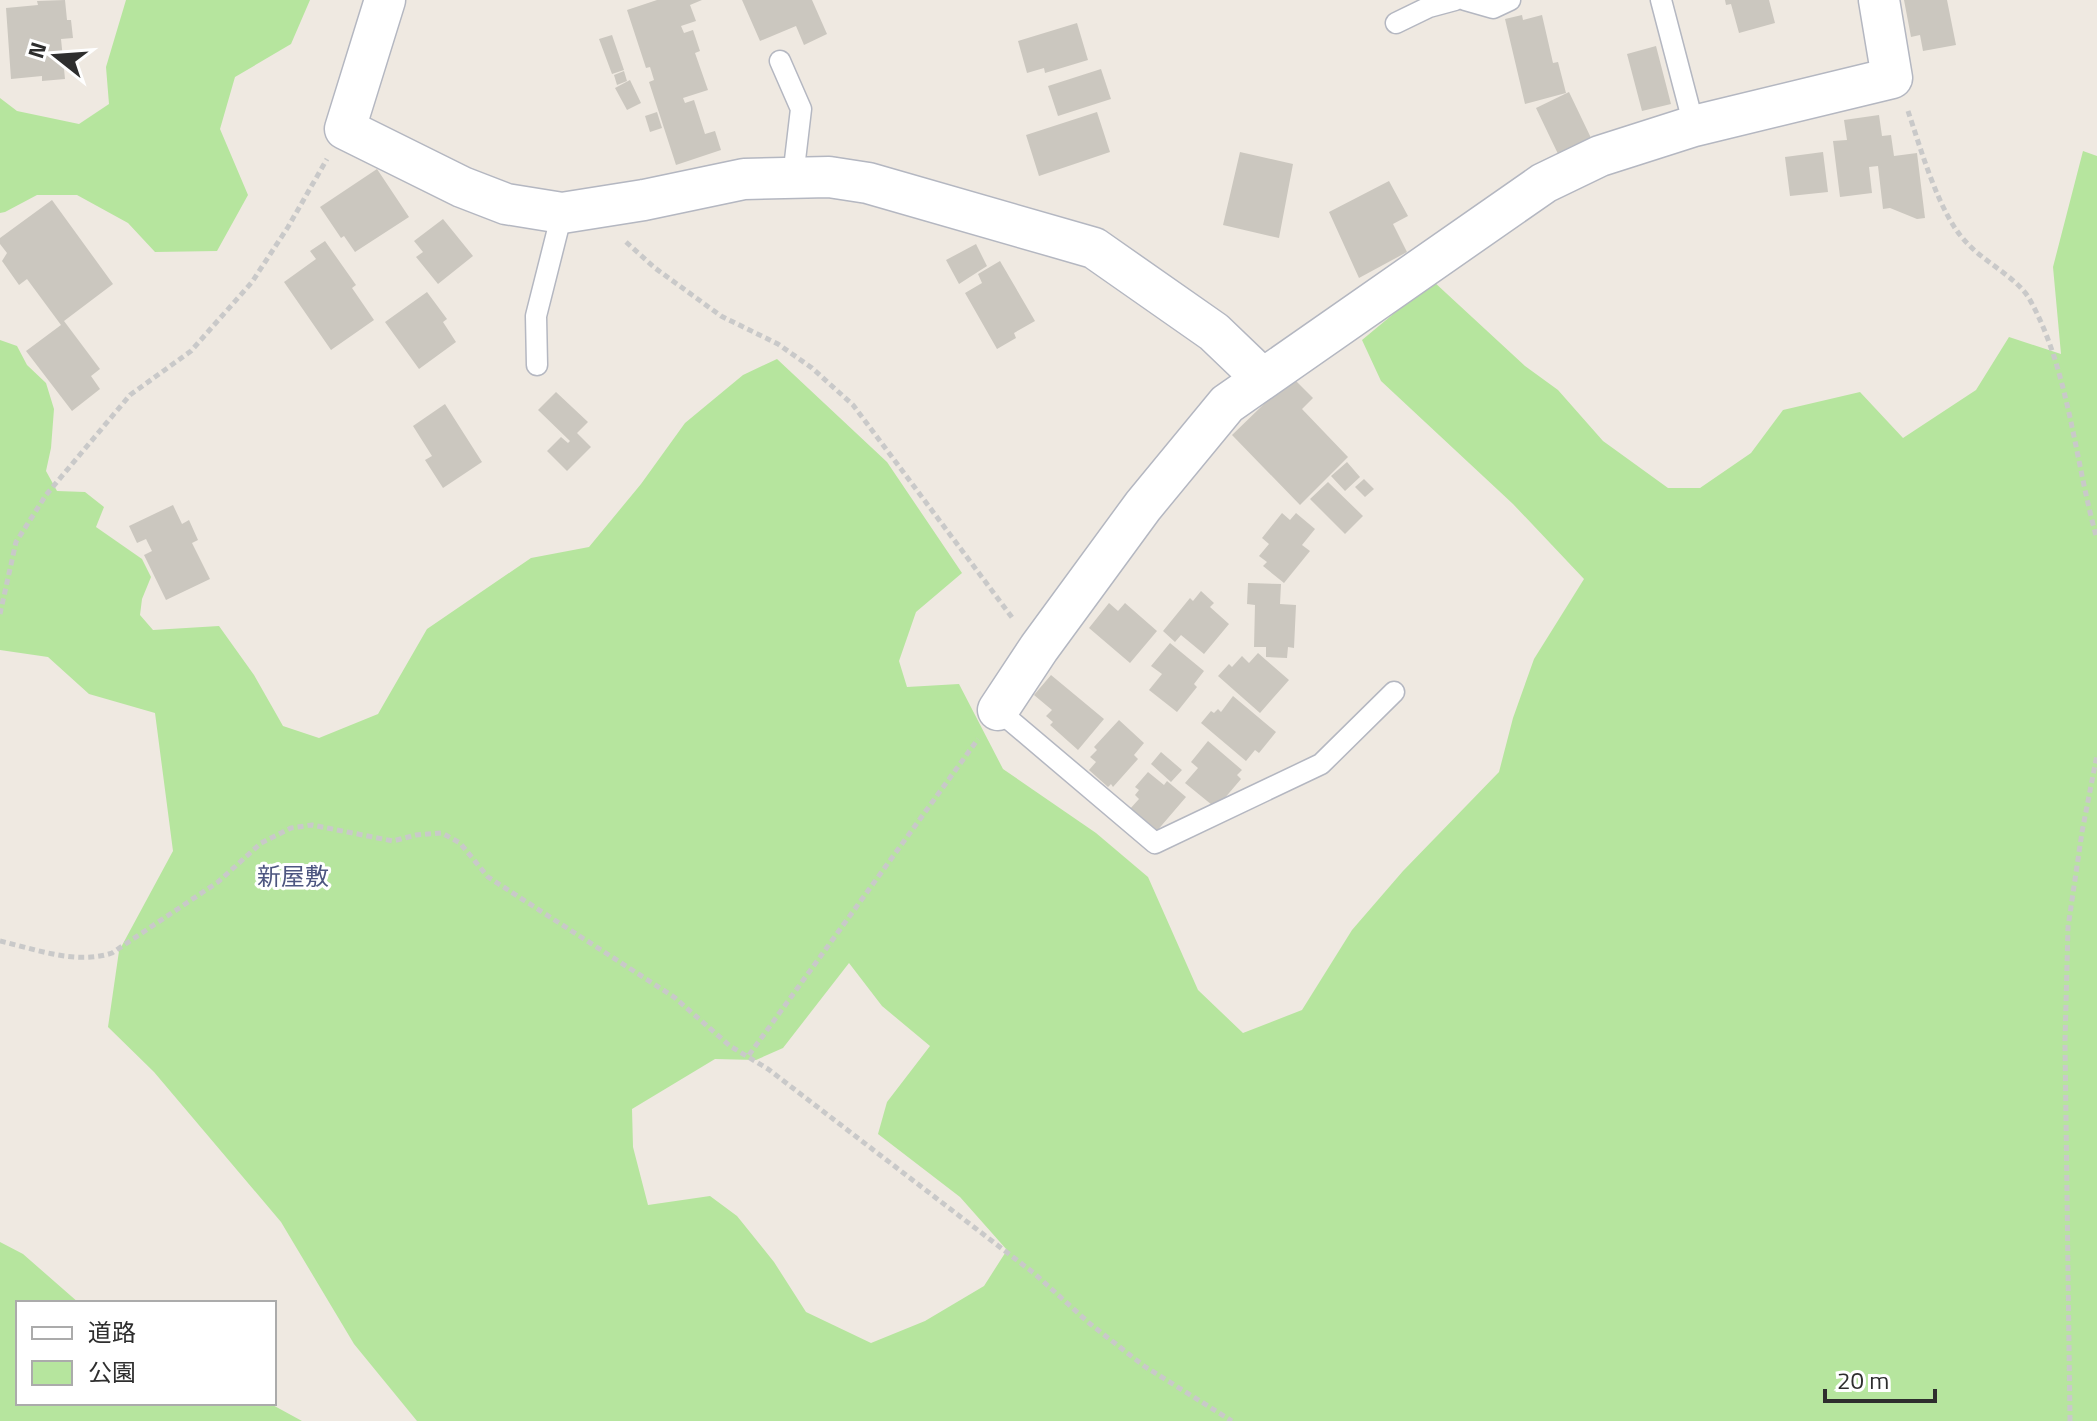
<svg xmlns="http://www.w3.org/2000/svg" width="2097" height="1421" font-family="'Titillium Web','Noto Sans JP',sans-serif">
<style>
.green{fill:#b6e59e;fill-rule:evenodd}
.building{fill:#cbc7bf}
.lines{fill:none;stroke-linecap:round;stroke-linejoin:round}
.service-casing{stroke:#b4b7c1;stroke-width:23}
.minor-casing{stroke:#b4b7c1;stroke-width:43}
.path{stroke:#c9c9c9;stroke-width:5;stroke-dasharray:6 4;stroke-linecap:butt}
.service{stroke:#fff;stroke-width:20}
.minor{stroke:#fff;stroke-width:40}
.labels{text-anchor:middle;stroke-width:6;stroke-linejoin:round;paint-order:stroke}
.neighbourhood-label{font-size:24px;fill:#4d5680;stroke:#fff}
</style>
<rect width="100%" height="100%" fill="#efe9e1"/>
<!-- green -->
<path class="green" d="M 126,0 L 310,0 L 291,44 L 235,77 L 220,129 L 248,195 L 217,251 L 155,252 L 128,223 L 77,195 L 37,195 L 5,212 L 0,213 L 0,98 L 17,111 L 79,124 L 109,104 L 106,67 Z
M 2083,151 L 2097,156 L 2097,1421 L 417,1421 L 354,1344 L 281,1222 L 154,1072 L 108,1027 L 119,951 L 173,851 L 155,713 L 89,694 L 48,657 L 0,650 L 0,340 L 17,346 L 27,365 L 46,383 L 54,409 L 51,448 L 46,471 L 57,491 L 85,492 L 104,507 L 96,527 L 142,559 L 151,577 L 142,599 L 140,615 L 153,630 L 219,626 L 254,675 L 283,726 L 319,738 L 378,714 L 427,629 L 531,558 L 589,547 L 641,484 L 685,423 L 743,375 L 777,359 L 887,462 L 962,573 L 916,612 L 899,661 L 907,687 L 959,684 L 1003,769 L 1096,833 L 1148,877 L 1198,990 L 1243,1033 L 1302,1010 L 1352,930 L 1403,871 L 1499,772 L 1513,718 L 1534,659 L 1584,579 L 1513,504 L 1381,381 L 1362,340 L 1433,281 L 1525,366 L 1558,390 L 1603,441 L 1668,488 L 1700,488 L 1751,453 L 1783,410 L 1860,392 L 1903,438 L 1976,390 L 2009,337 L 2061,354 L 2053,267 ZM 849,963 L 882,1006 L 930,1046 L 887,1102 L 878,1134 L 960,1197 L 1007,1250 L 984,1286 L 925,1321 L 871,1343 L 806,1312 L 774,1262 L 737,1216 L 710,1196 L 648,1205 L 633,1147 L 632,1109 L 715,1059 L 756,1060 L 783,1048 Z
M 0,1242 L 23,1254 L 79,1303 L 18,1303 L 18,1403 L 269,1403 L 302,1421 L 0,1421 Z"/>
<!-- building -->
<path class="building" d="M 65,0 L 67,20 L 71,20 L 73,38 L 61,39 L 65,79 L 42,81 L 42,76 L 11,79 L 6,8 L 38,5 L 37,1 Z
M 657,0 L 702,0 L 690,5 L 696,21 L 681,26 L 684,33 L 693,30 L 700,51 L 695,53 L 708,90 L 683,98 L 685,103 L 694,100 L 705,134 L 715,131 L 721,150 L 676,165 L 649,82 L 654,80 L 650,67 L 646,68 L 627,10 Z
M 742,0 L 812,0 L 827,34 L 804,45 L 796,26 L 760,41 Z
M 1725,0 L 1769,0 L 1775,23 L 1739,33 L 1731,4 L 1726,5 Z
M 1904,0 L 1947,0 L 1956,45 L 1923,51 L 1920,35 L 1911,37 Z
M 1522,15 L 1523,20 L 1542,15 L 1553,63 L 1558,62 L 1566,93 L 1525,104 L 1505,19 Z
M 1077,23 L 1088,60 L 1045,73 L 1044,68 L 1027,73 L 1018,41 Z
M 612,35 L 624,70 L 612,74 L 599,39 Z
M 1656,46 L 1671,104 L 1642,111 L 1627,54 Z
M 1101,69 L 1111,99 L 1058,116 L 1048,86 Z
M 624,71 L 627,81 L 617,85 L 614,75 Z
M 630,80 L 641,103 L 627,110 L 615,88 Z
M 1569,92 L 1592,140 L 1559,156 L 1536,108 Z
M 657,112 L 662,128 L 650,132 L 645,116 Z
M 1097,112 L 1110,152 L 1039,176 L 1026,135 Z
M 1879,115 L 1882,136 L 1891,135 L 1894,156 L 1917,153 L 1925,218 L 1917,219 L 1890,208 L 1883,209 L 1878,166 L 1869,167 L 1872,193 L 1840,197 L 1833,141 L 1847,140 L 1844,120 Z
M 1240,152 L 1293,164 L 1279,238 L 1223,225 Z
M 1823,152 L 1828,192 L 1790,196 L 1785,157 Z
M 377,169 L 409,217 L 355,252 L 344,236 L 341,238 L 320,207 Z
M 1389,181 L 1408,216 L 1393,224 L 1407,252 L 1359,278 L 1329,212 Z
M 52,200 L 113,284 L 64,321 L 100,369 L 91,376 L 100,389 L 72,411 L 26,351 L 61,325 L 27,279 L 19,285 L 2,261 L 7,253 L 0,244 L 0,238 Z
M 443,219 L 473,256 L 438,284 L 416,257 L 423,252 L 414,241 Z
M 325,241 L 356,285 L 352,288 L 374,320 L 331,350 L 284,282 L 316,259 L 310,251 Z
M 976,244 L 987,266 L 959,284 L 946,260 Z
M 1000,261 L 1035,321 L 1014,333 L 1016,338 L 997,349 L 965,293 L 982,283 L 978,274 Z
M 427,292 L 447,319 L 443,322 L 456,342 L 419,369 L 385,322 Z
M 1292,377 L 1313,398 L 1302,409 L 1348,457 L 1300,505 L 1232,435 Z
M 556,392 L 588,422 L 577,433 L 591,447 L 567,471 L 547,451 L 561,437 L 568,443 L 570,441 L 538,410 Z
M 445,404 L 482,462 L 443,488 L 425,460 L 432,456 L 413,426 Z
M 1347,462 L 1360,477 L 1345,491 L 1331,476 Z
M 1364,479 L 1374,489 L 1365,497 L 1355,487 Z
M 1328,482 L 1363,516 L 1345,534 L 1310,499 Z
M 173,505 L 182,524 L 189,520 L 198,540 L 192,543 L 210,579 L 166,600 L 144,555 L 152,551 L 146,539 L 137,543 L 129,526 Z
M 1282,513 L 1290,520 L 1296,513 L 1315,529 L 1302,545 L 1310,551 L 1284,583 L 1263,566 L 1267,562 L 1259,556 L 1269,544 L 1262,538 Z
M 1248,583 L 1281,584 L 1280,604 L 1296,605 L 1294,648 L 1288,647 L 1287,658 L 1266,657 L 1266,647 L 1254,647 L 1255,605 L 1247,604 Z
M 1201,591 L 1214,603 L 1210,607 L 1229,624 L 1204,654 L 1181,635 L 1175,642 L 1163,631 L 1190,598 L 1193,601 Z
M 1109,603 L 1118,611 L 1125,603 L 1157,631 L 1130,663 L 1089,628 Z
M 1170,643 L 1204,671 L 1194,684 L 1197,687 L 1177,712 L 1149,690 L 1162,674 L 1151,666 Z
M 1258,653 L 1289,680 L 1260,713 L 1218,676 L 1229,664 L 1232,667 L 1242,656 L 1249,663 Z
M 1051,675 L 1104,719 L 1078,750 L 1050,725 L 1053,722 L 1046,716 L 1052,710 L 1034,695 Z
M 1233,696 L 1276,732 L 1259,753 L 1255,750 L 1246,761 L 1201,723 L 1211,711 L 1214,713 L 1218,709 L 1221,712 Z
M 1119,720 L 1144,743 L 1134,755 L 1138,759 L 1113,787 L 1111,784 L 1108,787 L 1089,770 L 1096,762 L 1090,757 L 1097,750 L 1094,747 Z
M 1208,741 L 1242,770 L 1237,775 L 1241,779 L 1218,806 L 1214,803 L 1212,805 L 1185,783 L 1198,768 L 1191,762 Z
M 1161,752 L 1182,770 L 1171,782 L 1151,764 Z
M 1148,772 L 1164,785 L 1167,781 L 1186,797 L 1156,832 L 1129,810 L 1139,799 L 1135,795 L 1139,790 L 1135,787 Z"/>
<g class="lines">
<!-- service casing -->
<g class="service-casing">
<path id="service" d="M 1465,0 L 1493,8 L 1510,0
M 1661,0 L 1694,126
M 1396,23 L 1429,7 L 1455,0
M 780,61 L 801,109 L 793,177
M 537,365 L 536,316 L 562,213
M 998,710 L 1155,843 L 1321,764 L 1394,692"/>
</g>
<!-- minor casing -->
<g class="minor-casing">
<path id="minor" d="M 385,0 L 345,129 L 462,187 L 506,204 L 562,213 L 644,200 L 744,179 L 829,177 L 868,183 L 1094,248 L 1214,332 L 1262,378
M 998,710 L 1039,648 L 1143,506 L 1227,404 L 1544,183 L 1600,156 L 1694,126 L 1892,78 L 1879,0"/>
</g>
<!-- path -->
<path class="path" d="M 1908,111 C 1921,149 1939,215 1967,243 C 1984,262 2018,278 2030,300 C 2069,370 2075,462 2097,539
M 626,242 L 655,268 L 721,316 L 778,344 L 812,368 L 853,405 L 1014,620
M 0,614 L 16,542 L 46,495 L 130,395 L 191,351 L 252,282 L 288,227 L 327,159
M 0,941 C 35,949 76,965 112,953 L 218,882 L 261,843 L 291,828 L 312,825 L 393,841 L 416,835 L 442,833 L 460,843 L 488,877 L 674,997 L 730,1046 L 768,1069 L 1035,1274 L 1089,1323 L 1144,1366 L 1232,1421
M 749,1055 L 978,739
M 2070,1421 L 2065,1042 L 2068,927 L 2082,832 L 2097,755"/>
<!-- service -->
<use href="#service" class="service"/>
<!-- minor -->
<use href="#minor" class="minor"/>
</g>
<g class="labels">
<!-- neighbourhood labels -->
<g class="neighbourhood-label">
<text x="293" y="885">新屋敷</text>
</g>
</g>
<!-- legend -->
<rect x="16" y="1301" width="260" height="104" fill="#ffffff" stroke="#ababab" stroke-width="2"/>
<rect x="32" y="1327" width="40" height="12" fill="#ffffff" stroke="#ababab" stroke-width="2"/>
<text x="88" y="1341" font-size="24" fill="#2e2e2e">道路</text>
<rect x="32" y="1361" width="40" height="24" fill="#b6e59e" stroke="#ababab" stroke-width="2"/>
<text x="88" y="1381" font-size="24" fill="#2e2e2e">公園</text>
<!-- north arrow -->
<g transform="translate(56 56) rotate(287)" stroke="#ffffff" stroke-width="6" paint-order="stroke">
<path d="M0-6L14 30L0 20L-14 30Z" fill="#2e2e2e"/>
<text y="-12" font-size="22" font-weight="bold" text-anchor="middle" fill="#2e2e2e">N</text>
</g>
<!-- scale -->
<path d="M1825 1389v12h110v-12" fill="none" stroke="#2e2e2e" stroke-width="4"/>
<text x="1837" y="1389" font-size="24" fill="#2e2e2e" stroke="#ffffff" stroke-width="6" paint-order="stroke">20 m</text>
</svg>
